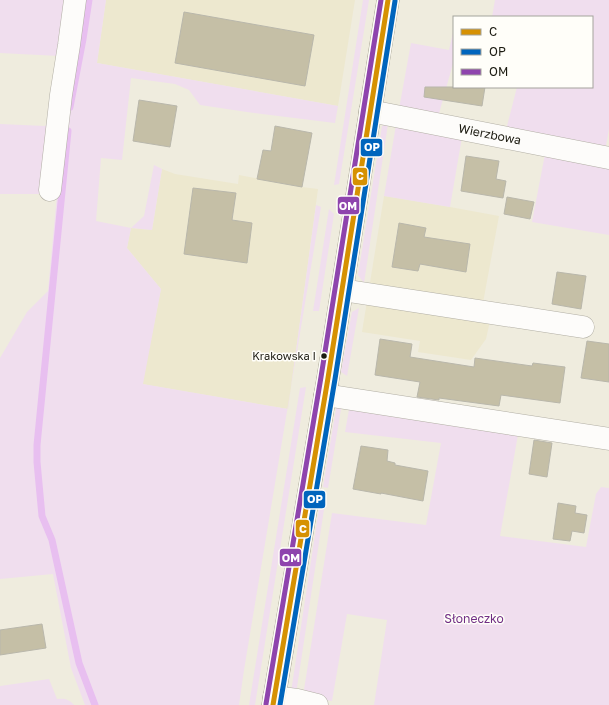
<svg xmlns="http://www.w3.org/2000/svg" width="609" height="705" font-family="'Golos Text',sans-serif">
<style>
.built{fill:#ede8cf}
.green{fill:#f0deee}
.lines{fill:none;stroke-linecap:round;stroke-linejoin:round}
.stream{stroke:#e8bff0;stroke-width:7}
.building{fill:#c5bfa6;stroke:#b9b7ab}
.minor-casing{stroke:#b1aea4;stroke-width:23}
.major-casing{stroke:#a19d8c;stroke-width:23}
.minor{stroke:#fdfcfa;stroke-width:22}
.major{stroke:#e4e3db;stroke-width:22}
.bus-1-casing{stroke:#fffef9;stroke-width:8}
.bus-2-casing{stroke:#fffef9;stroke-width:8}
.bus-3-casing{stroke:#fffef9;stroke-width:8}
.bus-1{stroke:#d69102;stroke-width:5}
.bus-2{stroke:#0065bd;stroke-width:5}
.bus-3{stroke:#8e44ad;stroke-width:5}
.bus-dot{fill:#1b1a10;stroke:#fffef9;stroke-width:1.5}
.labels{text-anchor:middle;stroke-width:3;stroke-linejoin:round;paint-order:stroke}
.bus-label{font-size:11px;fill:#1b1a10;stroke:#fffef9;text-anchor:end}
.street-label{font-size:12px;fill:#1b1a10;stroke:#fffef9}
.park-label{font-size:12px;fill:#702d84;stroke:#fffef9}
.line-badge{stroke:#fffef9;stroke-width:1.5}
.badge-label{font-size:11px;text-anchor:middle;font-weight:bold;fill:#fff}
</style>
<rect width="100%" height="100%" fill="#efecde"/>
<!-- built -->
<path class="built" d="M 106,0 L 355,0 L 338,106 L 97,63 Z
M 162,169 L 175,174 L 238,184 L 239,175 L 302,187 L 318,189 L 288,409 L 142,384 L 161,289 L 127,248 L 131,228 L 152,230 Z
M 384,196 L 450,207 L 499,216 L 480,319 L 490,321 L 486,339 L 471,360 L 418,352 L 420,341 L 362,332 Z"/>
<!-- green -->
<path class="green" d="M 0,0 L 70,0 L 59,56 L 0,53 Z
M 80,0 L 106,0 L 97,63 L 338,106 L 335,123 L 247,112 L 200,105 L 189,90 L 175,84 L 131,78 L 122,160 L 101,158 L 96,221 L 131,228 L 144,216 L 154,165 L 162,169 L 152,230 L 131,228 L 127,248 L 161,289 L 143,384 L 288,409 L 316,205 L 321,207 L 244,670 L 239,705 L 85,705 L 71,668 L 53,574 L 0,579 L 0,358 L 27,312 L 48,291 L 57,194 Z
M 363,0 L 369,0 L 339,184 L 334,185 Z
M 495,0 L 609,0 L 609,129 L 605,151 L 506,130 L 517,87 L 592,87 L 592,17 L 492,17 Z
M 453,33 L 454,33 L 454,60 L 438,117 L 399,109 L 411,43 L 449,50 Z
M 51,117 L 45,194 L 0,194 L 0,124 L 45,126 Z
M 388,124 L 364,283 L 358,275 L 382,126 Z
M 396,125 L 462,137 L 450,207 L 384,196 Z
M 545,154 L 609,166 L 609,235 L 532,222 Z
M 329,209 L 334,214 L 319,311 L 313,311 Z
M 359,308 L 347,376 L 341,372 L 352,312 Z
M 306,387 L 255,705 L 249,705 L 300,388 Z
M 337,403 L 342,403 L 328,488 L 323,487 Z
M 350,404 L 519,429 L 500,536 L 586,547 L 596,494 L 601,487 L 609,488 L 609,705 L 374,705 L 387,620 L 347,614 L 332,701 L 310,698 L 303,696 L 332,513 L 426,525 L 441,443 L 345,432 Z
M 320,502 L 325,503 L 296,694 L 291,692 Z
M 49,679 L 57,699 C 64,698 69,699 74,705 L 0,705 L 0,686 Z"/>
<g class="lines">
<!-- stream -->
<path class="stream" d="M 70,107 L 83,39 L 89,0
M 68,131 L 37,445 L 37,462 L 42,516 L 52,540 L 79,663 L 95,705"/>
</g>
<!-- building -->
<path class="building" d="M 184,12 L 314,35 L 305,86 L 175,63 Z
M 425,87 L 485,87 L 482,106 L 424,97 Z
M 139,100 L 177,106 L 170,147 L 133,141 Z
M 275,126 L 312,133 L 302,187 L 257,179 L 263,150 L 271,151 Z
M 466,156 L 499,161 L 496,179 L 506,181 L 503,198 L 461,191 Z
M 193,188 L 236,193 L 232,220 L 252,223 L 247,263 L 184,254 Z
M 507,197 L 534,202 L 530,219 L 504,214 Z
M 399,223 L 426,228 L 424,237 L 470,244 L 466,272 L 420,264 L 418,271 L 392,267 Z
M 557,272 L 586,276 L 581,309 L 552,304 Z
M 380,339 L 412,344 L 410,357 L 474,367 L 475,358 L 532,366 L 533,363 L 565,367 L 560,403 L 501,395 L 499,406 L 439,398 L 439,400 L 417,397 L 420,382 L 375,375 Z
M 587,341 L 609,344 L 609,382 L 581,378 Z
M 534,440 L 552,443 L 547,477 L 529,474 Z
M 361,446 L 388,450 L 387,461 L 395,463 L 395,465 L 428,471 L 423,501 L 381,493 L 381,494 L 353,489 Z
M 558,503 L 576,506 L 575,513 L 587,515 L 584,533 L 572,531 L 570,541 L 553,539 Z
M 42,624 L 46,648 L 0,655 L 0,630 Z"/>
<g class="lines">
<!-- minor casing -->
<g class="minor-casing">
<g id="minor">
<path id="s1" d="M 370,111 L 609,158"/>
<path d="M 50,190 L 61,95 L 69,45 L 75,0"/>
<path d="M 342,290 L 583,327"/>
<path d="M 325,395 L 609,439"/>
<path d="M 274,697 L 297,700 L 317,705"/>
</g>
</g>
<!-- major casing -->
<g class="major-casing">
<path id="major" d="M 273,705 L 328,378 L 388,0"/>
</g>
<!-- minor -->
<use href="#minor" class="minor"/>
<!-- major -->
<use href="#major" class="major"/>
<!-- bus-1 casing -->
<g class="bus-1-casing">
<path id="bus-1" d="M 273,705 L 328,378 L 388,0"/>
</g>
<!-- bus-2 casing -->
<g class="bus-2-casing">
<path id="bus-2" d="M 280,705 L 335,379 L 395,1"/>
</g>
<!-- bus-3 casing -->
<g class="bus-3-casing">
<path id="bus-3" d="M 266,704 L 321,377 L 381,0"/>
</g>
<!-- bus-1 -->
<use href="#bus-1" class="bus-1"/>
<!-- bus-2 -->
<use href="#bus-2" class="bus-2"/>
<!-- bus-3 -->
<use href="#bus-3" class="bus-3"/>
</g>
<!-- markers -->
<circle class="bus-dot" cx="324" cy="356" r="3.5"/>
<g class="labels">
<!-- bus labels -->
<g class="bus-label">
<text x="316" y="360">Krakowska I</text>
</g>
<!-- street labels -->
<g class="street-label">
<text dy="4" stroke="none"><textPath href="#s1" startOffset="122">Wierzbowa</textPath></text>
</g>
<!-- park labels -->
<g class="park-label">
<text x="474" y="623">Słoneczko</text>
</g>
</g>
<g class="line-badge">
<rect x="360" y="138" width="23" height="19" rx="4" fill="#0065bd"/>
<rect x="352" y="167" width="16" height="19" rx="4" fill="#d69102"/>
<rect x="337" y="196" width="23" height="19" rx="4" fill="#8e44ad"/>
<rect x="303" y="490" width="23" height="19" rx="4" fill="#0065bd"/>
<rect x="295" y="519" width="15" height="19" rx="4" fill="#d69102"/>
<rect x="279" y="548" width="23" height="19" rx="4" fill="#8e44ad"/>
</g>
<g class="badge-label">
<text x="372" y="151">OP</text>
<text x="360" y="180">C</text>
<text x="348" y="210">OM</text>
<text x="315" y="503">OP</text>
<text x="303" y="533">C</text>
<text x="291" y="562">OM</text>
</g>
<!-- legend -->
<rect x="453" y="16" width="140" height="72" fill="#fffef9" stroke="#a4a39c"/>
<rect x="461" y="29" width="20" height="6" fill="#d69102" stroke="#a4a39c"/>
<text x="489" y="36" font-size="12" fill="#1b1a10">C</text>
<rect x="461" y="49" width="20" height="6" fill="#0065bd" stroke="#a4a39c"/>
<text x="489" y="56" font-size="12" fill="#1b1a10">OP</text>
<rect x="461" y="69" width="20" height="6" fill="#8e44ad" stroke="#a4a39c"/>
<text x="489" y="76" font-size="12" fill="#1b1a10">OM</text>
</svg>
